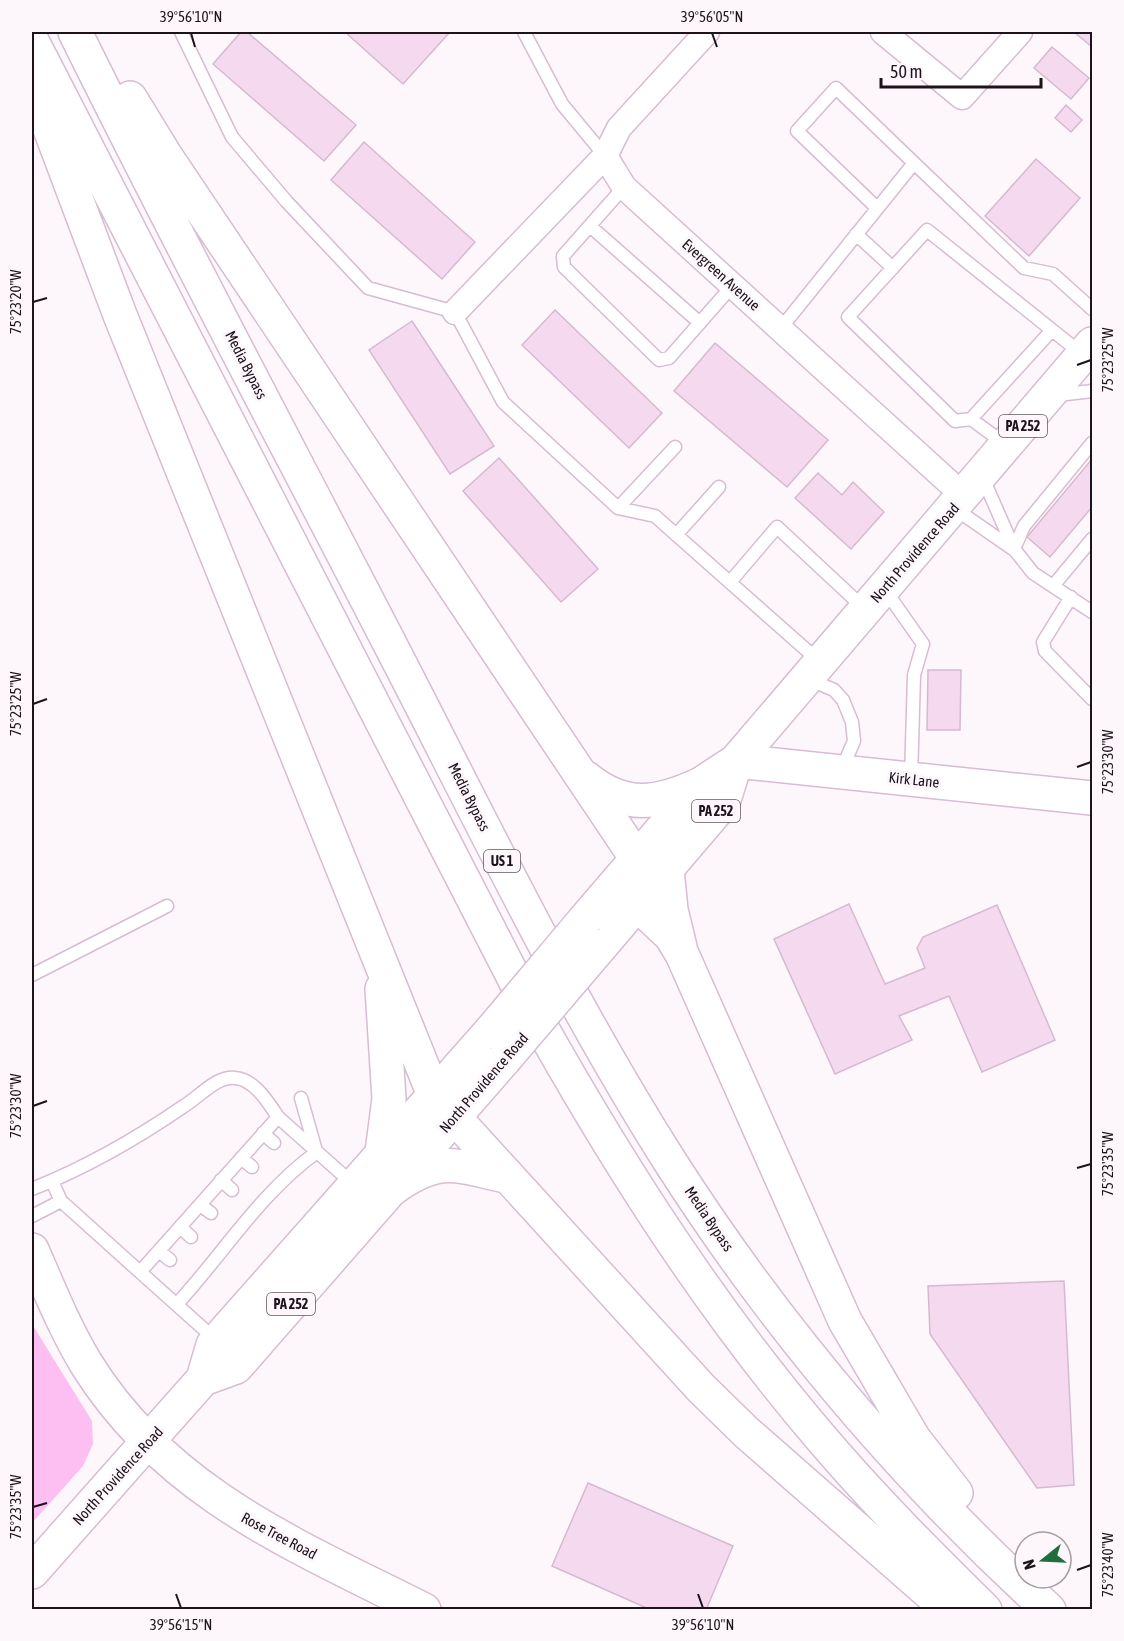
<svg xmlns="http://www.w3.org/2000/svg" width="1124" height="1641" font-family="'Asap Condensed',sans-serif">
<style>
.green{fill:#fdbef2}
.building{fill:#f5d9ef;stroke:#d5bacf;stroke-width:1.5}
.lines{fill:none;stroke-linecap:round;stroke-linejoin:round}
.lane-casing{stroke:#d7bcd2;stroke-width:15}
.street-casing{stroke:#d7bcd2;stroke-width:27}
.secondary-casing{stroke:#d7bcd2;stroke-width:36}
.primary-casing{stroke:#d7bcd2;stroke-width:36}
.highway-casing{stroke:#d7bcd2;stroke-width:36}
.lane{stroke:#fff;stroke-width:12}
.street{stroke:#fff;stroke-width:24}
.secondary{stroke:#fff;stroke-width:33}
.primary{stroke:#fff;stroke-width:33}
.highway{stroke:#fff;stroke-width:33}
.primary-bridge-casing{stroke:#d7bcd2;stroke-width:36;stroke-linecap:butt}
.primary-bridge{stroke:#fff;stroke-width:33}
.ticks{fill:none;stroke:#1c131b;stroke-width:2}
.labels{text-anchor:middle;stroke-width:6;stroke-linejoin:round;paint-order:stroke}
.shield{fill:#fdf7fc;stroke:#60575e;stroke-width:1.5}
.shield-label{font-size:14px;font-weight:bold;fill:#1c131b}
.street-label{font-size:15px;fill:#1c131b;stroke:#fdf7fc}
.neatline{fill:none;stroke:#1c131b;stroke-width:2}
.ticks-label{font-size:15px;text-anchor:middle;fill:#1c131b}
</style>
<rect width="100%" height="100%" fill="#fdf7fc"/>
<!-- green -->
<path class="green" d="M 32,1324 L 92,1421 L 93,1444 L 83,1466 L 32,1523 Z"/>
<!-- building -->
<path class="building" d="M 241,32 L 247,32 L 356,125 L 324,161 L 213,64 Z
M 345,32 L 450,32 L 403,84 Z
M 1074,32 L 1092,32 L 1092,47 Z
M 1052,47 L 1089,78 L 1071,99 L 1034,68 Z
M 1066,105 L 1082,120 L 1071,132 L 1055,118 Z
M 364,142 L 475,242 L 442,279 L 331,180 Z
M 1036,159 L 1080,198 L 1029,256 L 985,216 Z
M 555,310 L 662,413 L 629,448 L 522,345 Z
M 412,321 L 494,446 L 450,474 L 369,350 Z
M 715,343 L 828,440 L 787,487 L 674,391 Z
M 499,458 L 598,569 L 561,602 L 463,491 Z
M 1092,459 L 1092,507 L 1050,557 L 1027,537 Z
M 818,473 L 842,495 L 853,482 L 884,512 L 851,549 L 795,498 Z
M 928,670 L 961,670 L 960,730 L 927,730 Z
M 849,904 L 885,984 L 925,968 L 917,948 L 923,937 L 997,905 L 1055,1040 L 982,1072 L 949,996 L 899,1016 L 912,1040 L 835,1074 L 774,939 Z
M 1064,1281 L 1074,1485 L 1037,1488 L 930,1334 L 928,1286 Z
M 588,1483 L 733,1546 L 706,1610 L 651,1610 L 552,1566 Z"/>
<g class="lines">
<!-- lane casing -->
<g class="lane-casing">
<path id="lane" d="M 181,32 L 232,137 L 287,202 L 368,288 L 455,312 L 503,402 L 618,508 L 655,516 L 820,662
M 524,32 L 562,104 L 605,156
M 624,187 L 563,256 L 564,267 L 659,360 L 669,358 L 733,285
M 877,208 L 797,131 L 836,88 L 914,163
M 590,226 L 700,323
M 856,234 L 893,268
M 781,328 L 914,163 L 1024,268 L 1053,274 L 1092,309
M 1058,395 L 1092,391
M 971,419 L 1052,330
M 1005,444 L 971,419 L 955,421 L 848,317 L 927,230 L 1082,354
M 982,476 L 1014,549 L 1033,573 L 1092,612
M 618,508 L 675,447
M 954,508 L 1013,549
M 676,535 L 719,487
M 1014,549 L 1024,526 L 1092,443
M 730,582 L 777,527 L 865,609
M 1053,586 L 1092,539
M 885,590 L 923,644 L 914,675 L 911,779
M 1071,597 L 1043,642 L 1045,651 L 1092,699
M 808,679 L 834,690 L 843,700 L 852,722 L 854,741 L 841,771
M 32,975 L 167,906
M 301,1098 L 316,1151
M 263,1133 L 274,1143
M 241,1158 L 252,1167
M 221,1180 L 232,1190
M 52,1181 L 61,1201 L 140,1272
M 32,1189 C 85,1168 136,1139 184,1106 C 199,1097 216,1076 235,1078 C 254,1079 268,1102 278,1117
M 200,1205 L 211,1213
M 32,1216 L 61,1201
M 180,1227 L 191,1237
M 159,1251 L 170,1260
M 177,1304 C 223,1254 261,1192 317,1152
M 216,1340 L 140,1272 L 278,1117 L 353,1184"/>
</g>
<!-- street casing -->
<g class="street-casing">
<path id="street" d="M 707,32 L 619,128 L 605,156 L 624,187 L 964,496
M 883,32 L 962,97 L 1020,32
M 455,312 L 605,156"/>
</g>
<!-- secondary casing -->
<g class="secondary-casing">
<path id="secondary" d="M 736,761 L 1092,798
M 32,1250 C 49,1289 65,1329 87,1365 C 167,1493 295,1545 424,1610"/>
</g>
<!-- primary casing -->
<g class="primary-casing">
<path id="primary" d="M 586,918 L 701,784 L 736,761 L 1092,344
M 601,946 L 723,803 L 736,761
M 203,1379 L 236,1367 L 504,1060
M 32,1572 L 203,1379 L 213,1345 L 490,1032"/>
</g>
<!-- highway casing -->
<g class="highway-casing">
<path id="highway" d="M 75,32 C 177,239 286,443 392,648 C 481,820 565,996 669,1160 C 775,1326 903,1477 1049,1610
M 32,41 L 515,980 C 604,1142 701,1298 822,1439 C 873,1499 929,1555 985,1610
M 36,92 L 120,315 L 434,1095 L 701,1388 L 746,1432 L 949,1610
M 130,98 L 165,155 L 637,859 L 637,904 L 671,936 L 682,954 L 845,1321 L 914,1439 L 956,1493
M 586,778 C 625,810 658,804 701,784
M 667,869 L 671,910 L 680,947
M 382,989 L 389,1099 L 382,1152
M 392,1189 C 438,1156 453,1164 505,1176"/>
</g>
<!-- lane -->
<use href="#lane" class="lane"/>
<!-- street -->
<use href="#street" class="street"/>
<!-- secondary -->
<use href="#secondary" class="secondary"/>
<!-- primary -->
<use href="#primary" class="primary"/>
<!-- highway -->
<use href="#highway" class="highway"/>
<!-- primary-bridge casing -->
<g class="primary-bridge-casing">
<path id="primary-bridge" d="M 490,1032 L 586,918
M 504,1060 L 601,946"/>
</g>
<!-- primary-bridge -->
<use href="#primary-bridge" class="primary-bridge"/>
</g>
<!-- ticks -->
<path class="ticks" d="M 191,33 L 195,47M 712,33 L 717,47M 33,302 L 47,298M 1077,365 L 1091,360M 33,704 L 47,699M 1077,767 L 1091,762M 33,1106 L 47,1101M 1077,1168 L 1091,1164M 33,1507 L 47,1503M 1077,1570 L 1091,1565M 176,1594 L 181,1608M 698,1594 L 703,1608"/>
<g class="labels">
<!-- shield labels -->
<g class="shield">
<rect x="999" y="415" width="48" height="22" rx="4.5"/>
<rect x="692" y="800" width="48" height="22" rx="4.5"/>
<rect x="484" y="850" width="36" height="22" rx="4.5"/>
<rect x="267" y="1293" width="48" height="22" rx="4.5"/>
</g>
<g class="shield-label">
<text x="1023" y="431">PA 252</text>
<text x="716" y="816">PA 252</text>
<text x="502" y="866">US 1</text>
<text x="291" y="1309">PA 252</text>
</g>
<!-- street labels -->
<g class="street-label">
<text transform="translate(721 275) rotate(42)" y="5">Evergreen Avenue</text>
<text transform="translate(246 365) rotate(63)" y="5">Media Bypass</text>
<text transform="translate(915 553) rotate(-49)" y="5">North Providence Road</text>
<text transform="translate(914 780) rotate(6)" y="5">Kirk Lane</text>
<text transform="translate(469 797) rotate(63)" y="5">Media Bypass</text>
<text transform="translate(484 1083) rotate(-49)" y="5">North Providence Road</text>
<text transform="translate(709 1219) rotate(56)" y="5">Media Bypass</text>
<text transform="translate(118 1476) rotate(-48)" y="5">North Providence Road</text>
<text transform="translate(279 1536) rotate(28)" y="5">Rose Tree Road</text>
</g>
</g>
<!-- border -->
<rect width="1124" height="1641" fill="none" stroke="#fdf7fc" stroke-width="66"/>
<!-- north arrow -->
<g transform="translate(1043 1560) rotate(252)"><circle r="28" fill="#fdf7fc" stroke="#a39ca2" stroke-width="1.5"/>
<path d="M0-4.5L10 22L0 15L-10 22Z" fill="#206e3e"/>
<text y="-9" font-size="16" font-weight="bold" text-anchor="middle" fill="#1c131b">N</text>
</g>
<!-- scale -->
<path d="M881 78v9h160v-9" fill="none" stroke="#1c131b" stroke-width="3"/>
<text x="890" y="78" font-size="18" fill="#1c131b" stroke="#fdf7fc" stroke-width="4.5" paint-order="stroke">50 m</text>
<rect x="33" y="33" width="1058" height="1575" class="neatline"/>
<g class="ticks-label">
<text x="191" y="22">39°56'10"N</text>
<text x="712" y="22">39°56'05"N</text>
<text transform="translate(16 302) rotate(-90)" y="5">75°23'20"W</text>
<text transform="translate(1108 360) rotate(-90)" y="5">75°23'25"W</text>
<text transform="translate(16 704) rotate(-90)" y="5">75°23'25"W</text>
<text transform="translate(1108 762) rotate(-90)" y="5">75°23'30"W</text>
<text transform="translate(16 1106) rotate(-90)" y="5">75°23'30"W</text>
<text transform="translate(1108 1164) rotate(-90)" y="5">75°23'35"W</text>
<text transform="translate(16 1507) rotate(-90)" y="5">75°23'35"W</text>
<text transform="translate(1108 1565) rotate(-90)" y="5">75°23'40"W</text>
<text x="181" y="1630">39°56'15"N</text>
<text x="703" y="1630">39°56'10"N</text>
</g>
</svg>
